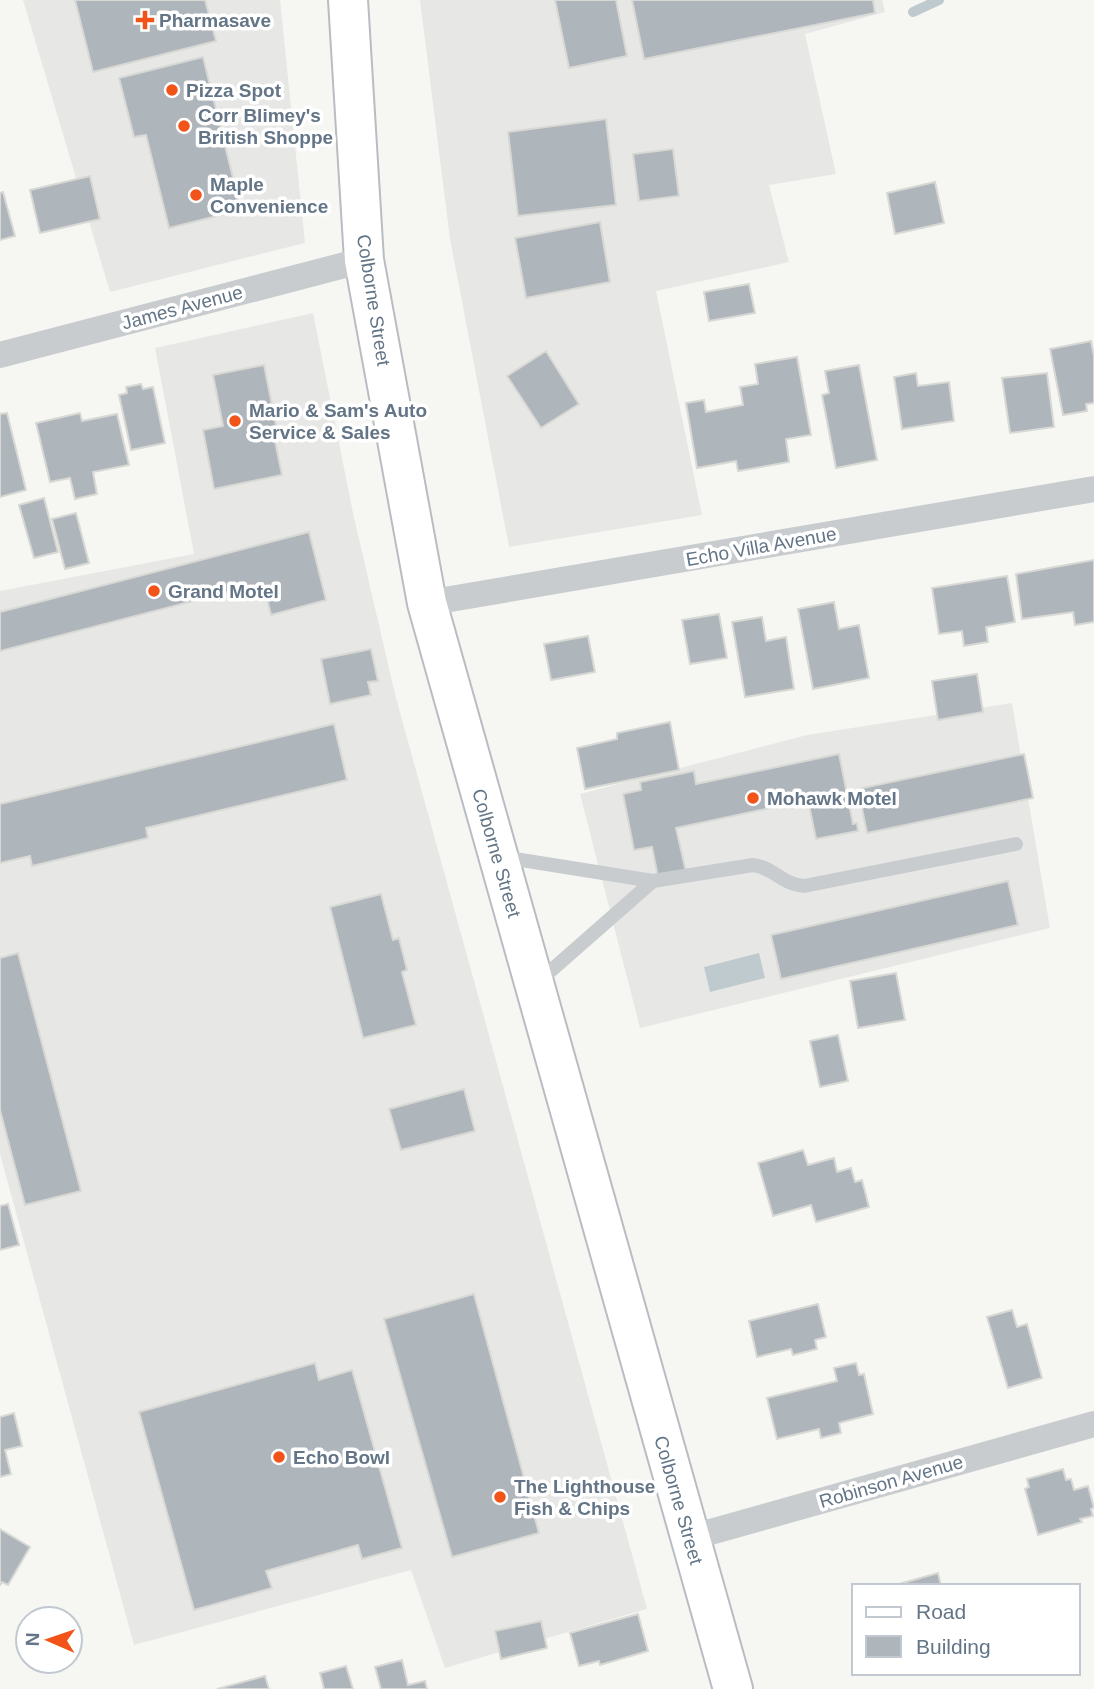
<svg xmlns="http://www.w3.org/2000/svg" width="1094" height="1689" font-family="Arial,sans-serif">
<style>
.built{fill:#e7e8e6}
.water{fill:#bfcacf}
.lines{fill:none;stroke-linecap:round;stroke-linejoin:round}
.stream{stroke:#bfcacf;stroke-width:10}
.building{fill:#aeb5bb;stroke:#d8d8d5;stroke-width:2}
.secondary-casing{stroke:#b8bdc2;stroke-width:42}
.lane{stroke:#c9cccf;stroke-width:14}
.street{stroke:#c9cccf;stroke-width:26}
.secondary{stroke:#fff;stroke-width:38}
.poi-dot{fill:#f15318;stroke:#fff;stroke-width:2.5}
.labels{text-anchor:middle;stroke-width:7;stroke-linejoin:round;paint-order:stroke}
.poi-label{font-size:19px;font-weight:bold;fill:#637586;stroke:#fff;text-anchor:start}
.street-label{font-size:19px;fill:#637586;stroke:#fff}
</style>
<rect width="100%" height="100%" fill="#f6f7f3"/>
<!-- built -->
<path class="built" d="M 23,0 L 280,0 L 305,243 L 110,292 Z
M 420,0 L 882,0 L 885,12 L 805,34 L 836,174 L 769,185 L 789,262 L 656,291 L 702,515 L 509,547 L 450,239 Z
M 313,313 L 353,513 L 395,694 L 647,1609 L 445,1668 L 411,1570 L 134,1645 L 0,1154 L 0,591 L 194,554 L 155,348 Z
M 1012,703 L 1050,928 L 640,1028 L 580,794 L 807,735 Z"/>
<!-- water -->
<path class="water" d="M 759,953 L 765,978 L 710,992 L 704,967 Z"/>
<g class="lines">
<!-- stream -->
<path class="stream" d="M 913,12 L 939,0"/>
</g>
<!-- building -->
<path class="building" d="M 75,0 L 205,0 L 216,41 L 93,72 Z
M 555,0 L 616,0 L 627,56 L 569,68 Z
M 632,0 L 873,0 L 875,13 L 644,59 Z
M 203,57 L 241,210 L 169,228 L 146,135 L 134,137 L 119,78 Z
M 606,119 L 616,205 L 518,216 L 508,132 Z
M 673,149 L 679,196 L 639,201 L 633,154 Z
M 90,176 L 100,219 L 40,233 L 30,190 Z
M 935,182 L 944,223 L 895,234 L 887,193 Z
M 3,192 L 15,236 L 0,240 L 0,193 Z
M 600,222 L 610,282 L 526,298 L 515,238 Z
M 749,284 L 755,313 L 709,321 L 704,292 Z
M 1091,341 L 1094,356 L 1094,403 L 1086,404 L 1087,411 L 1063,415 L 1050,349 Z
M 546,351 L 579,404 L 541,428 L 507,376 Z
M 797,357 L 811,435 L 786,439 L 789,462 L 738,471 L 736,461 L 697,468 L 686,403 L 704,400 L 706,412 L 743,405 L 740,387 L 758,384 L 755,364 Z
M 264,365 L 278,435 L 274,436 L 282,475 L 214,489 L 203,430 L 223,426 L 213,375 Z
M 859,365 L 877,460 L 836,468 L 822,395 L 829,393 L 825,371 Z
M 916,373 L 918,386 L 949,382 L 954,421 L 902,429 L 894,377 Z
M 1047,373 L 1054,427 L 1010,433 L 1002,378 Z
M 141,384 L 143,389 L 153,387 L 165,443 L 131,450 L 119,395 L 127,393 L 126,387 Z
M 7,413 L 26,490 L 0,497 L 0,414 Z
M 80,413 L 82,421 L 117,414 L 129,465 L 93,472 L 97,494 L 75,499 L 70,478 L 50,482 L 36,423 Z
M 44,498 L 58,552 L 34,558 L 19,505 Z
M 76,513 L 89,563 L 65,569 L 52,519 Z
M 309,532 L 326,600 L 271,615 L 263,583 L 0,651 L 0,612 Z
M 1094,560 L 1094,622 L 1075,625 L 1073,612 L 1022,619 L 1016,574 Z
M 1007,576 L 1015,622 L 986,627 L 988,642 L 964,646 L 962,631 L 939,634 L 932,588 Z
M 834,602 L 839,629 L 859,625 L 869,678 L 813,689 L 798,609 Z
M 719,614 L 727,658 L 690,664 L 682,620 Z
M 762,617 L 766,641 L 786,637 L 794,689 L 745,697 L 732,622 Z
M 588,636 L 595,672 L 551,680 L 544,644 Z
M 371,649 L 378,681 L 368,682 L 371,695 L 330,704 L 321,659 Z
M 977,674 L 983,712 L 938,720 L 932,681 Z
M 670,722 L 679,770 L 585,789 L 577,748 L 617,739 L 617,733 Z
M 334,724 L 347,780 L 146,828 L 148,838 L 32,866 L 30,856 L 0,863 L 0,804 Z
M 839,754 L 853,824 L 857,823 L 858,831 L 816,839 L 808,800 L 676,828 L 686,872 L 658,877 L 652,847 L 634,850 L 623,794 L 641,790 L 640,782 L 694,771 L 696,784 Z
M 1024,754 L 1033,798 L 867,833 L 858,789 Z
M 1008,881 L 1018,925 L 781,979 L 771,935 Z
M 381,894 L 393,940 L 399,938 L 407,970 L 402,972 L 416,1025 L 363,1038 L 330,907 Z
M 18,953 L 81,1191 L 25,1205 L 0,1110 L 0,958 Z
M 896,973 L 905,1020 L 858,1028 L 850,981 Z
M 838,1035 L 848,1081 L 820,1087 L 810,1041 Z
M 464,1089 L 475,1131 L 401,1150 L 389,1109 Z
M 803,1150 L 808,1165 L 834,1158 L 837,1172 L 851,1168 L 855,1182 L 862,1180 L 869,1207 L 816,1222 L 811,1205 L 773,1216 L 758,1163 Z
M 8,1204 L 19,1245 L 0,1250 L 0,1206 Z
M 474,1294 L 539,1533 L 452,1557 L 384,1319 Z
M 818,1304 L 826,1337 L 815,1340 L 817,1349 L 793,1355 L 791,1349 L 757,1357 L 749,1321 Z
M 1012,1310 L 1017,1327 L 1027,1324 L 1042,1378 L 1008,1388 L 987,1317 Z
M 315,1363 L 319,1380 L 352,1370 L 402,1548 L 362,1559 L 358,1545 L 266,1571 L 272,1588 L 194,1610 L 139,1412 Z
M 856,1363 L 859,1375 L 864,1374 L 873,1414 L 839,1423 L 841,1433 L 821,1438 L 819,1429 L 777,1439 L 767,1398 L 837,1381 L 834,1368 Z
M 14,1413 L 22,1446 L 5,1450 L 11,1474 L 0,1477 L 0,1417 Z
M 1063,1469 L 1066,1480 L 1071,1479 L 1074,1490 L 1088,1486 L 1094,1508 L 1091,1509 L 1093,1516 L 1080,1519 L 1082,1522 L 1038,1535 L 1025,1489 L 1029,1487 L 1027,1479 Z
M 0,1529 L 30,1547 L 8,1585 L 2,1582 L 0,1585 Z
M 938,1573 L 941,1586 L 892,1586 Z
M 638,1614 L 648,1651 L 600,1665 L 599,1661 L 579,1666 L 570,1633 Z
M 541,1621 L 547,1648 L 501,1659 L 495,1631 Z
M 402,1660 L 408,1685 L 425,1681 L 427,1689 L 381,1689 L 375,1667 Z
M 346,1666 L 353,1689 L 324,1689 L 320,1673 Z
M 265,1676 L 269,1689 L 217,1689 Z"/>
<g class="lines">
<!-- secondary casing -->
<g class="secondary-casing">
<path id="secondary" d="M 348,0 L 364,260 L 427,603 L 733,1689"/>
</g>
<!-- lane -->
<path class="lane" d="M 503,857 L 653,881 L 538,982
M 653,881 L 753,865 C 775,868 781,884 804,886 L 1016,844"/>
<!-- street -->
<path class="street" d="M 0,355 L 364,260
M 427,603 L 1094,489
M 689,1538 L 1094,1424"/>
<!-- secondary -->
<use href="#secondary" class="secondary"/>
</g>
<!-- markers -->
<g class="poi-dot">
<path d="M141.5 9.5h7v7h7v7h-7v7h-7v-7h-7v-7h7z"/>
<circle cx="172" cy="90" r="7"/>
<circle cx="184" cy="126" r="7"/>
<circle cx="196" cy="195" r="7"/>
<circle cx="235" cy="421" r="7"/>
<circle cx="154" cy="591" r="7"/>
<circle cx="753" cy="798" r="7"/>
<circle cx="279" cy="1457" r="7"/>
<circle cx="500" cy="1497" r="7"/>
</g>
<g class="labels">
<!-- poi labels -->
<g class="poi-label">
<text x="159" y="27">Pharmasave</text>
<text x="186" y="97">Pizza Spot</text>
<text x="198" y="122">Corr Blimey's<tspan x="198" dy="22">British Shoppe</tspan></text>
<text x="210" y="191">Maple<tspan x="210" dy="22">Convenience</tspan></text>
<text x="249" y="417">Mario &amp; Sam's Auto<tspan x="249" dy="22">Service &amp; Sales</tspan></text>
<text x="168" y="598">Grand Motel</text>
<text x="767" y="805">Mohawk Motel</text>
<text x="293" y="1464">Echo Bowl</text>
<text x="514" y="1493">The Lighthouse<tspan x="514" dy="22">Fish &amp; Chips</tspan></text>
</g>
<!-- street labels -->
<g class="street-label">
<text transform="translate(374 300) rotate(81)" y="7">Colborne Street</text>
<text transform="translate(182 307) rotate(-15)" y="7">James Avenue</text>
<text transform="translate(761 546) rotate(-10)" y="7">Echo Villa Avenue</text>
<text transform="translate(497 853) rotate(74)" y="7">Colborne Street</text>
<text transform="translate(891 1481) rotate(-16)" y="7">Robinson Avenue</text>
<text transform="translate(679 1500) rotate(74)" y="7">Colborne Street</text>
</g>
</g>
<!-- legend -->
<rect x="852" y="1584" width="228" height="91" fill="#ffffff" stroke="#c1c8cf" stroke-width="2"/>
<rect x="866" y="1607" width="35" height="10" fill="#ffffff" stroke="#c1c8cf" stroke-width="2"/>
<text x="916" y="1619" font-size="21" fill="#637586">Road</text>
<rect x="866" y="1636" width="35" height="21" fill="#aeb5bb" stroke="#c1c8cf" stroke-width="2"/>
<text x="916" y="1654" font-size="21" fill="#637586">Building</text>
<!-- north arrow -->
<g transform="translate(49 1640) rotate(272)"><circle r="33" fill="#ffffff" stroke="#c1c8cf" stroke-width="2"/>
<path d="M0-5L12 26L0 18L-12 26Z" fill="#f15318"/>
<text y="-10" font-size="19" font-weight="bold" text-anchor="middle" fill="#637586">N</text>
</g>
</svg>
